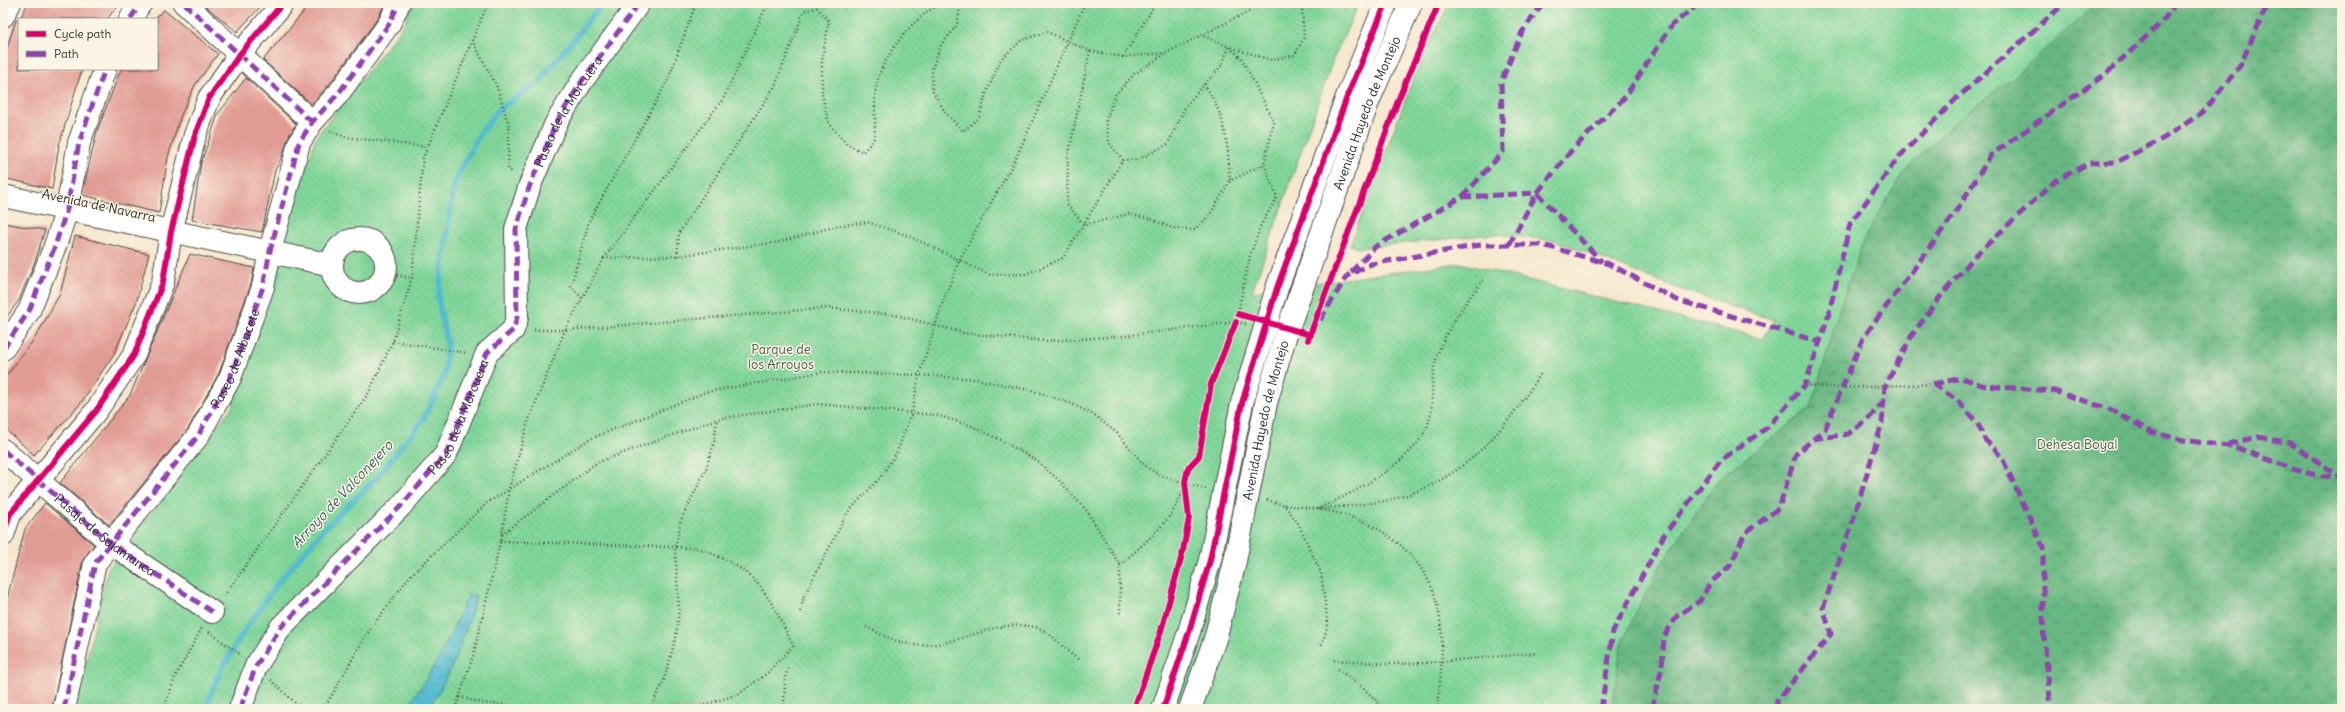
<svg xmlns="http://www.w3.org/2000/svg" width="2345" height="712" font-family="Delius,sans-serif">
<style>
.green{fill:url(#green-dots);stroke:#568062}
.forest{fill:url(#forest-crowns);stroke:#4a7156}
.water{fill:url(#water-ripples);stroke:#3e737d}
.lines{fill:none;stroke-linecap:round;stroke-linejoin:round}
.stream{stroke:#52bbcf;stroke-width:5.5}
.building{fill:#e19b95}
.minor-casing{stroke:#494743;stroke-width:24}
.path{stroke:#494743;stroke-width:2.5;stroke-dasharray:1 3;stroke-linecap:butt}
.minor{stroke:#fff;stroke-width:22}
.quiet{stroke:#8e44ad;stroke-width:5;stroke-dasharray:10 5;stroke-linecap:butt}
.cycleway-casing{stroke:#fcf5e5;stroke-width:8}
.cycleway{stroke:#d6006c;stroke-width:6}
.labels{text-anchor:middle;stroke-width:3;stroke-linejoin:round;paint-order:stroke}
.street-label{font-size:13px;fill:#2b2b2b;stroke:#fcf5e5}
.park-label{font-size:13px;fill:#445e4c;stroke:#fcf5e5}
.water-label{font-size:14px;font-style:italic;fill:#395d64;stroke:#fcf5e5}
</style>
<defs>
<pattern id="green-dots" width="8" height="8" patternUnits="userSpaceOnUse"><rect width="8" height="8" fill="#80d69a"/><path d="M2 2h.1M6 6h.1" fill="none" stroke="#6fb885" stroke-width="1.8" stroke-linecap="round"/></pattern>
<pattern id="forest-crowns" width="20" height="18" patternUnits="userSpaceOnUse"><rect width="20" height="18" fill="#68b782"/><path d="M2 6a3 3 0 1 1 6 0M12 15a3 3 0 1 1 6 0" fill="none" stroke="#56956b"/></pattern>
<pattern id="water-ripples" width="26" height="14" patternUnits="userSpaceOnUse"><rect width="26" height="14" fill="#52bbcf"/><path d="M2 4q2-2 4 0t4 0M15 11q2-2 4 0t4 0" fill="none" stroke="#4498a8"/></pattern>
</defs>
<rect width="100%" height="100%" fill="#fcf5e5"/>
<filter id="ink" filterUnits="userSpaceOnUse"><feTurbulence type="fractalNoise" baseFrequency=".025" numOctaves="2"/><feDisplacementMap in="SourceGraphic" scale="8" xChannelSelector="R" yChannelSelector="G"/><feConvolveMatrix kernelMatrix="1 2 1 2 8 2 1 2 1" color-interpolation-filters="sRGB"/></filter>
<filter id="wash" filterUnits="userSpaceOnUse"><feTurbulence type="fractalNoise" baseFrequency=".012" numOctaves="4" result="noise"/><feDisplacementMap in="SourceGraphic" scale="16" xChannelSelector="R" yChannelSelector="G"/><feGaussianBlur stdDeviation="0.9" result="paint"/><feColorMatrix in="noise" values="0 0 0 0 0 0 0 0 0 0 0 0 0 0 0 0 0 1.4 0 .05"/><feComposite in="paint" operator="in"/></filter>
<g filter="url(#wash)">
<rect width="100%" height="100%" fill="#f5e7cd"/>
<!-- green -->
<path class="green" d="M 413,3 L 1359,3 L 1333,60 L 1252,292 L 1460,263 L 1763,339 L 1774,320 L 1682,290 L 1557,241 L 1496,234 L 1356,248 L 1350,245 L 1412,82 L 1449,3 L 2342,3 L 2342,709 L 75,709 L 108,569 L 232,407 L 316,137 L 403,26 Z"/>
<!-- forest -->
<path class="forest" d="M 2097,3 L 2342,3 L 2342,709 L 1612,709 L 1621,646 L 1629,626 L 1662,563 L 1719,479 L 1811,408 L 1840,307 L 1865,237 L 1902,174 L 1949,127 L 2016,75 Z"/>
<!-- water -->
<path class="water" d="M 468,594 L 476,596 C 465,636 452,674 428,709 L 405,709 C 433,674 451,636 468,594 Z"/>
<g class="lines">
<!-- stream -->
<path class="stream" d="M 205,709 L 221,670 L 243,633 L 277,584 L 323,530 L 376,478 L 423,420 L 444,376 L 447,345 L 438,299 L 454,183 L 479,135 L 498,110 L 538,83 L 603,3"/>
</g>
<g id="blocks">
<!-- building -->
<path class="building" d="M 28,3 L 120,3 L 107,19 L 20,19 Z
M 202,3 L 264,3 L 237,32 Z
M 311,3 L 385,3 L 378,18 L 328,86 L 311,104 L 263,60 Z
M 164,10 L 218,54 L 195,85 L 181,115 L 168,157 L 159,213 L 82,195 L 97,131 L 121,69 L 157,69 L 157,16 Z
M 16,20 L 19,20 L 19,69 L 82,69 L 59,145 L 52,189 L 3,178 L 3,60 Z
M 246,78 L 296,124 L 288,137 L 282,157 L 275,170 L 262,232 L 192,220 L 201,163 L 218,114 Z
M 3,223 L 45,230 L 34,264 L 19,300 L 3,322 Z
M 75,236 L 149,254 L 136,303 L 114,354 L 80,404 L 34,455 L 3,427 L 3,380 L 35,338 L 60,294 Z
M 190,254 L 254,268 L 251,284 L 219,373 L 188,429 L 109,525 L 60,483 L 130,395 Z
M 45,503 L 94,545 L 83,560 L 52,709 L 3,709 L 3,614 L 25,529 Z"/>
</g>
</g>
<g filter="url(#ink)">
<use href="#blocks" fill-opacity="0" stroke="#494743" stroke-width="1"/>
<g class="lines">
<!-- minor casing -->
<g class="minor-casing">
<g id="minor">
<path d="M 184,3 L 312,122"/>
<path d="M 3,16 L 10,3"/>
<path d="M 130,19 L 141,3"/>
<path d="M 3,196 L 332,265"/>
<circle cx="359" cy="266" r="27"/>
<path d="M 3,349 L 29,311 L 55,246 L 67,209 L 79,143 L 105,69"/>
<path id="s1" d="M 3,450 L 112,544 L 212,612"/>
<path d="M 3,535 L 10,514 L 96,411 L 134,355 L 163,282 L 171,232 L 195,135 L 209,98 L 240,54 L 283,3"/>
<path id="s2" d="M 64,709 L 95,563 L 198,436 L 230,378 L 263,287 L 270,251 L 299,143 L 312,122 L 338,94 L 389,24 L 399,3"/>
<path id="s3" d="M 240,709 L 256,666 L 281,627 L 400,507 L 446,454 L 487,353 L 513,330 L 517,318 L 516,229 L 530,185 L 556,123 L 582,81 L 639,3"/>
<path d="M 1163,709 L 1189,632 L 1210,560 L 1242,403 L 1277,288 L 1347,97 L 1386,3"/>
<path id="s4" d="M 1190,709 L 1215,639 L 1234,566 L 1266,403 L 1286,334 L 1368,102 L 1411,3"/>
</g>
</g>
<!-- path -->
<path class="path" d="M 768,3 L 723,99 L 604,258 L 677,256 L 779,242 L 837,226 L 867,222 L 909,236 L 990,275 L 1026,274 L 1063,258 L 1123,160 L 1139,159 L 1168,144 L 1186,105 L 1222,65 L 1229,47 L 1272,60 L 1295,55 L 1304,37 L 1302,8 L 1308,3
M 961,3 L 957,25 L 941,45 L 932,69 L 932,90 L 945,112 L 963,131 L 979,118 L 986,94 L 1001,59 L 1022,40 L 1047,32 L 1090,51 L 1123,57 L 1166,53 L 1248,12 L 1251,3
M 1204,36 L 1229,47 L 1242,59 L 1274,122 L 1264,164
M 472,40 L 497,87 L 509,126 L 508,169 L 513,173
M 1090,51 L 1068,157 L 1067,204 L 1084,225 L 1129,214 L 1151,219 L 1172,228 L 1194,230 L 1209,216 L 1230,181 L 1264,164 L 1277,197 L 1261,225 L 1250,256 L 1236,322
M 1123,57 L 1156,3
M 1204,84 C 1227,119 1227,140 1230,181
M 330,131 L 345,137 L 427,147
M 1123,160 L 1109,143 L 1106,121 L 1115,95 L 1134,74 L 1165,54
M 677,256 L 679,233 L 775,86 L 804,11 L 817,8 L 829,21 L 822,60 L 822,94 L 829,124 L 847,144 L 863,152 C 866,148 873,142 874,138 C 877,119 872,101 878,79 C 885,53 921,5 949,3
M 385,274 L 412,278
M 582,298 L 571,286 L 589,221 L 668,80 L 696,3
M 534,330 L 565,330 L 827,308 L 896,315 L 964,333 L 1046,341 L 1124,336 L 1236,322 L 1246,324
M 393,341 L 467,353
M 1805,385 L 1841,388 L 1933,384
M 1267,500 L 1284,505 L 1298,523 L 1321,573 L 1328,625 L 1321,647
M 1285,505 C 1305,508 1326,509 1345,515 C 1386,527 1424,558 1436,600 C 1446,635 1441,674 1437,709
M 1317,509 C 1352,494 1402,468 1423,435 C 1437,413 1429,387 1435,363 C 1443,333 1465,303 1484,279
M 1319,509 C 1348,506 1379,504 1407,495 C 1471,473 1506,427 1542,372
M 502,534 L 598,462 L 717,419 L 817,404 L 936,415 L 969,425 L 1001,440 L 1037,461 L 1061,482 L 1087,511 L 1120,565 L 1120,616
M 500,541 L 697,548 C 756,568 768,592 793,646 L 766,674 L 739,694 L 691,709
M 1120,565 C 1146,541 1178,518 1185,482
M 224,596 L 368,394 L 393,341 L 412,278 L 423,158 L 488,3
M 800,612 L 804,596 L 848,512 L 880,478 L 897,452 L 912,412 L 919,375 L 944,299 L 960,259 L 1015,160 L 1085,3
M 866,627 C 880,634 894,641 909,644 C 953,652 991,617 1035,627 C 1053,632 1064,650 1079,660
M 209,632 L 241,655
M 1334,660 L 1391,664 L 1423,663 L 1537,653
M 1338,669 L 1363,688 L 1385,709
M 271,680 L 302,709
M 459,697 L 482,703 L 551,709
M 164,709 L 175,677 L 202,628
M 324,709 L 366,635 L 409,577 L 487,503 L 590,439 L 706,392 L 822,372 L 919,375 L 975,379 L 1034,391 L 1070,403 L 1094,415 L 1117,433 L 1144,465 L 1159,475 L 1206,489
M 455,709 L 474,653 L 502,534 L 509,489 L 528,422 L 565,330 L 604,258
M 650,709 L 664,680 L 676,637 L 679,610 L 675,549 L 681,520 L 706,469 L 714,443 L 717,419
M 784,709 L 785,678 L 788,667"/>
<!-- minor -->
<use href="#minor" class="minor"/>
<!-- quiet -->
<path class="quiet" d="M 184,3 L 312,122
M 130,19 L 141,3
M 1462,197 L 1537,193 L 1602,262
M 1509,245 L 1537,193 L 1571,151 L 1625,97 L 1672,25 L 1700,3
M 1351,272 L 1376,246 L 1462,197 L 1503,152 L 1501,82 L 1522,32 L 1543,3
M 1320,320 L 1347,276 L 1371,264 L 1480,245 L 1543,245 L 1609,264 L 1677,300 L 1820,342
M 3,349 L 29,311 L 55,246 L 67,209 L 79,143 L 105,69
M 1933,384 L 1962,378 L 1985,386 L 2054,391 L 2109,409 L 2151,432 L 2183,440 L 2235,447 L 2296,470 L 2320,476 L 2342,477
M 1933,384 L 1958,401 L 1978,424 L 1985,440 L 1995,449 L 2004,462 L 2043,547 L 2043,627 L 2051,709
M 1813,439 L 1848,434 L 1869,418 L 1883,402
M 2228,444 L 2258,437 L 2290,443 L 2339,476
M 3,450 L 112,544 L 212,612
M 64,709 L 95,563 L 198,436 L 230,378 L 263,287 L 270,251 L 299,143 L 312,122 L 338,94 L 389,24 L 399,3
M 240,709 L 256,666 L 281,627 L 400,507 L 446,454 L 487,353 L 513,330 L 517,318 L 516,229 L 530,185 L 556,123 L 582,81 L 639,3
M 1601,709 L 1613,631 L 1664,535 L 1721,460 L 1768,427 L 1805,385 L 1827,321 L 1850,224 L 1897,159 L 1957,98 L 2065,3
M 1652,709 L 1662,667 L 1664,636 L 1678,615 L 1700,601 L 1710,583 L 1730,566 L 1745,533 L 1779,508 L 1796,454 L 1825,429 L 1863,338 L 1955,213 L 1991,155 L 2107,73 L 2162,22 L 2176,3
M 1777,709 L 1777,701 L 1831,634 L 1823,608 L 1854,517 L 1882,423 L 1885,386 L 1912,335 L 1940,297 L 1976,255 L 2055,181 L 2089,163 L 2117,162 L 2164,138 L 2203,112 L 2240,66 L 2268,3"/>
<!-- cycleway casing -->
<g class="cycleway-casing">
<path id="cycleway" d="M 1238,314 L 1311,335
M 1308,340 L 1399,98 L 1439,3
M 3,535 L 10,514 L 96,411 L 134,355 L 163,282 L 171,232 L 195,135 L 209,98 L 240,54 L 283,3
M 1134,709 L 1161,631 L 1183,551 L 1189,518 L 1185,482 L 1188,468 L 1199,456 L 1211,384 L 1236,322
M 1163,709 L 1189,632 L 1210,560 L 1242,403 L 1277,288 L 1347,97 L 1386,3"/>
</g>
<!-- cycleway -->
<use href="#cycleway" class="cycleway"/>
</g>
</g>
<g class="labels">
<!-- street labels -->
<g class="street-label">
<text dy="5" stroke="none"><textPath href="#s3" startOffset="706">Paseo de la Morcuera</textPath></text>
<text dy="5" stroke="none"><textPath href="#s4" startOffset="623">Avenida Hayedo de Montejo</textPath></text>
<text transform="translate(99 205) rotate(12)" y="5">Avenida de Navarra</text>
<text dy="5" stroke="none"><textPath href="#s2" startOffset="399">Paseo de Albacete</textPath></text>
<text dy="5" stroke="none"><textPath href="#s3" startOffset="370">Paseo de la Morcuera</textPath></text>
<text dy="5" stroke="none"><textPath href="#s4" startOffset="299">Avenida Hayedo de Montejo</textPath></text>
<text dy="5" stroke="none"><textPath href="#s1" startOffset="133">Pasaje de Salamanca</textPath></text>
</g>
<!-- park labels -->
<g class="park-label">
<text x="781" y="354">Parque de<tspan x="781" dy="15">los Arroyos</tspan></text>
<text x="2077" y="449">Dehesa Boyal</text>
</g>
<!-- water labels -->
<g class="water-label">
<text transform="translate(342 494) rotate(-47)" y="5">Arroyo de Valconejero</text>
</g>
</g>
<!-- margin -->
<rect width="2345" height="712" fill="none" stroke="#fcf5e5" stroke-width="16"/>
<!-- legend -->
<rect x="18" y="18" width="140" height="52" fill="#fcf5e5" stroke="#a8a49b"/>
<rect x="26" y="31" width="20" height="6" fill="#d6006c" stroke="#a8a49b"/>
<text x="54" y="38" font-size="12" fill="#2b2b2b">Cycle path</text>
<rect x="26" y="51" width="20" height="6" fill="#8e44ad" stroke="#a8a49b"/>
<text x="54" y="58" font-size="12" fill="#2b2b2b">Path</text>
</svg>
